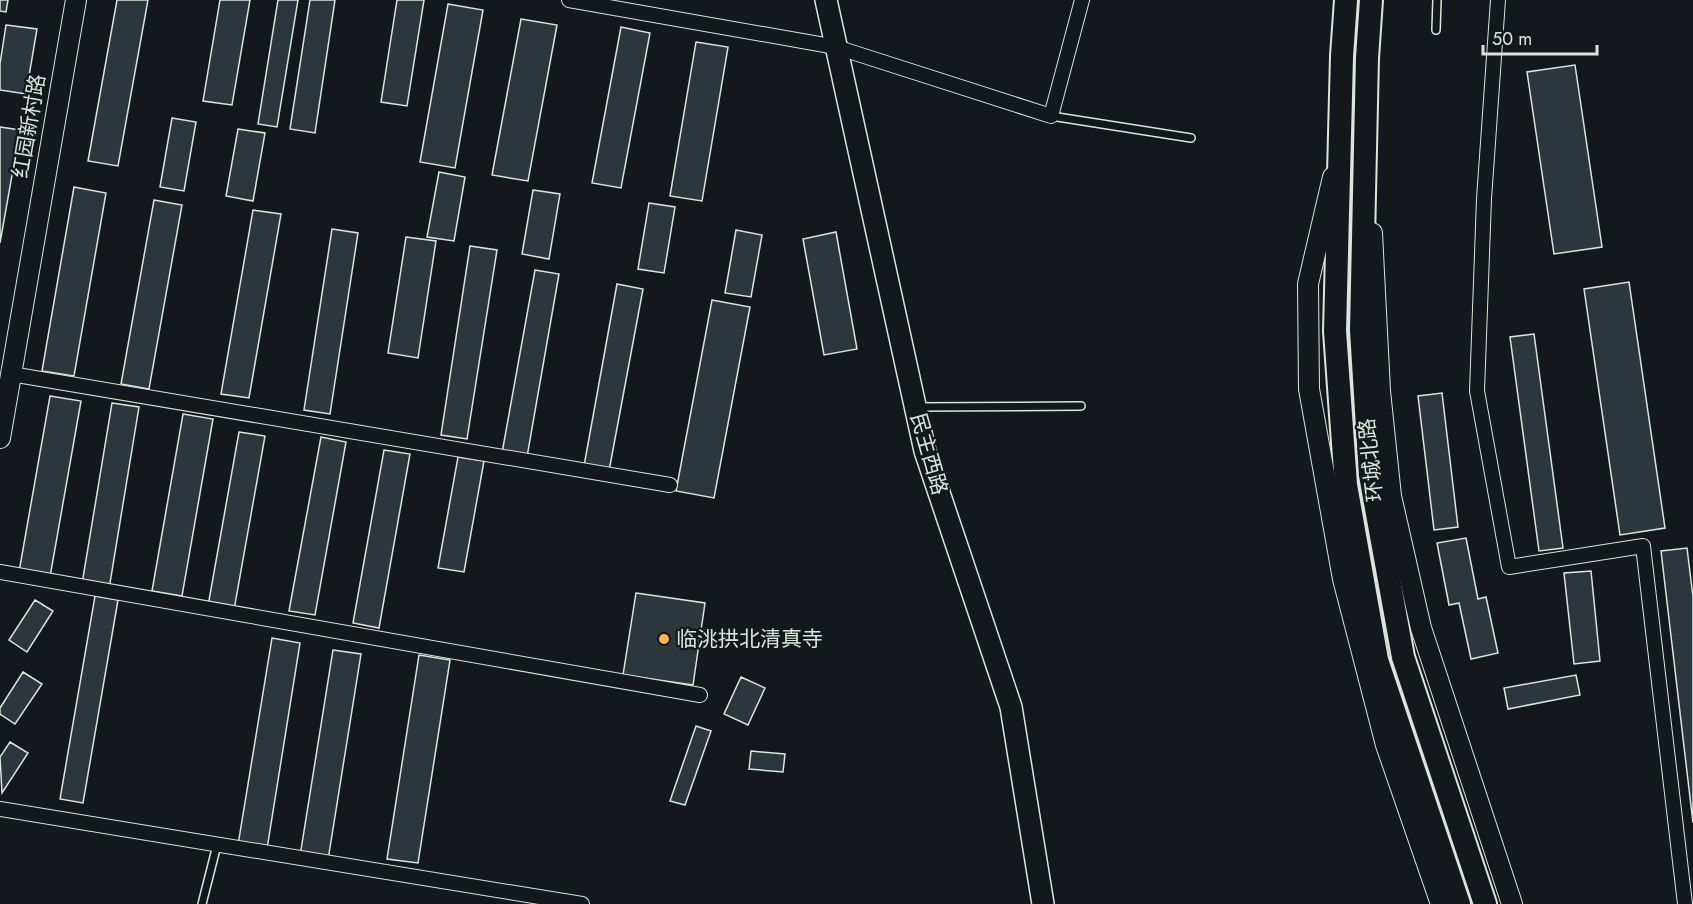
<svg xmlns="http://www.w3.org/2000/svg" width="1693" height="904" font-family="Jost,'Noto Sans SC',sans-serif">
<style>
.building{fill:#2c363c;stroke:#d8e6dc;stroke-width:1.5}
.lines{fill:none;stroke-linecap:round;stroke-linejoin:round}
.service-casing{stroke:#d8e6dc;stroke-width:10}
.minor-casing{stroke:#d8e6dc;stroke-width:16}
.secondary-casing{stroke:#d8e6dc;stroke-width:22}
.primary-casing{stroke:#d8e6dc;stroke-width:24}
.trunk-casing{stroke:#d8e6dc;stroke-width:26}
.service{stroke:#14181c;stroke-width:7}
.minor{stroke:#14181c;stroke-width:14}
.secondary{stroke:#14181c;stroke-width:20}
.primary{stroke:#14181c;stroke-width:21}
.trunk{stroke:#14181c;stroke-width:22}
.poi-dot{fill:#ffb74d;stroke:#14181c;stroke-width:2}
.labels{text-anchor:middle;stroke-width:4.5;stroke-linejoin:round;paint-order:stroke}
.street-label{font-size:21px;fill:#d8e6dc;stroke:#14181c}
.poi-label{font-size:21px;fill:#d8e6dc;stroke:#14181c;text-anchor:start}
</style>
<rect width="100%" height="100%" fill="#14181c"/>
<!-- building -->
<path class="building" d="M 0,0 L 8,0 L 6,12 L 0,11 Z
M 117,0 L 148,0 L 118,166 L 88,161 Z
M 220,0 L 250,0 L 232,105 L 203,101 Z
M 278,0 L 298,0 L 277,127 L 258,124 Z
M 310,0 L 335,0 L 315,133 L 290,129 Z
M 397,0 L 424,0 L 407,106 L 381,102 Z
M 448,4 L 483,10 L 455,168 L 420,162 Z
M 521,19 L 557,25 L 528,181 L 492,175 Z
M 6,25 L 37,29 L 26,94 L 0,90 L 0,64 Z
M 621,27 L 650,33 L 621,188 L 592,183 Z
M 696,42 L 728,47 L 702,201 L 670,196 Z
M 1575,65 L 1602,247 L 1554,254 L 1527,72 Z
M 172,118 L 196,122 L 184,191 L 160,187 Z
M 0,127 L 20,130 L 0,243 Z
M 238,129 L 265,133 L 253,201 L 226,196 Z
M 439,172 L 465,177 L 454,241 L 427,237 Z
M 74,187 L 106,193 L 74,376 L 42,371 Z
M 533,190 L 560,194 L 549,259 L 522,254 Z
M 154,200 L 182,205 L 149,389 L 121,384 Z
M 649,203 L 675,207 L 664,273 L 638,269 Z
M 253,210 L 281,214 L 249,398 L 221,394 Z
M 332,229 L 358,233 L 330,414 L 304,410 Z
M 736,230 L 762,235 L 751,297 L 725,293 Z
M 836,232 L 857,349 L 824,355 L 803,239 Z
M 406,237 L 436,241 L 418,358 L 388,353 Z
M 470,246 L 497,250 L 467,439 L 441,435 Z
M 535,270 L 559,274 L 527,457 L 502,453 Z
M 1629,282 L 1665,528 L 1620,535 L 1584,289 Z
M 617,284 L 643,289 L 609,471 L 584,466 Z
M 712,300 L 750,307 L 714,498 L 676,491 Z
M 1534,334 L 1563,548 L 1539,551 L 1510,337 Z
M 1442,393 L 1458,527 L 1434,530 L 1418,396 Z
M 50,396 L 81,401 L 50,577 L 19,572 Z
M 112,403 L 139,407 L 109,589 L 82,584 Z
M 183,414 L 213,419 L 182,596 L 152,591 Z
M 239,432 L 265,436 L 234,610 L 208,606 Z
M 321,437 L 346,442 L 315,615 L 289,611 Z
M 384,450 L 410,454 L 379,628 L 353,623 Z
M 458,457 L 484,461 L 464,572 L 438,568 Z
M 1466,538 L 1478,599 L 1486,597 L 1498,653 L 1471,659 L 1459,603 L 1449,605 L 1437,543 Z
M 1687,548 L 1693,597 L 1693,823 L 1661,551 Z
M 1591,571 L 1600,661 L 1574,664 L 1564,573 Z
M 636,593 L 705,603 L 693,685 L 623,675 Z
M 95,596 L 118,600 L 83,803 L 60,799 Z
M 35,600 L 53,611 L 27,652 L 9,640 Z
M 272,638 L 300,643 L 267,849 L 238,845 Z
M 333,650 L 361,654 L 328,860 L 300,856 Z
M 419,655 L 450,660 L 418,863 L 387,859 Z
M 23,672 L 42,684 L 15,724 L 0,714 L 0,708 Z
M 1576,675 L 1580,695 L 1508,709 L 1504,688 Z
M 741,677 L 765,688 L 748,725 L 724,714 Z
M 696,726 L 711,731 L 685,805 L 670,801 Z
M 10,742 L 28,753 L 2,793 L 0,757 Z
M 751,751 L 785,754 L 783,772 L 749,769 Z"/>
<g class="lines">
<!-- service casing -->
<g class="service-casing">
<path id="service" d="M 1436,30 L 1437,0
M 1051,116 L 1191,138
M 918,407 L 1081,406
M 202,904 L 217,845"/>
</g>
<!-- minor casing -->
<g class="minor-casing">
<path id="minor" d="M 569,0 L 836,47 L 1051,116 L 1082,0
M 1498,0 L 1484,199 L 1477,391 L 1509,567 L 1643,546 L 1685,904
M 11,374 L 670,485
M 0,572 L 700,695
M 0,809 L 582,904"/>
</g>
<!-- secondary casing -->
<g class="secondary-casing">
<path id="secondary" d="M 1333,177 L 1308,284 L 1309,389 L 1343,579 L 1386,745 L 1441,904
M 1372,233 L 1380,391 L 1391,496 L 1421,628 L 1512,904
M 0,438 L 76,0"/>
</g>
<!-- primary casing -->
<g class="primary-casing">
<path id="primary" d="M 826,0 L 925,451 L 1011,707 L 1043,904"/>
</g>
<!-- trunk casing -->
<g class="trunk-casing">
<path id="trunk" d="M 1346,0 L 1342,56 L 1335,331 L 1346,485 L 1377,660 L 1459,904
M 1371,0 L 1367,58 L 1361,330 L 1370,475 L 1403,657 L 1485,904"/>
</g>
<!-- service -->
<use href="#service" class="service"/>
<!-- minor -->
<use href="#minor" class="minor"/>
<!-- secondary -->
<use href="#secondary" class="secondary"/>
<!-- primary -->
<use href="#primary" class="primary"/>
<!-- trunk -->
<use href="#trunk" class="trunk"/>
</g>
<!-- markers -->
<circle class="poi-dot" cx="664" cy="639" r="6"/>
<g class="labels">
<!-- street labels -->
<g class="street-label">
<text transform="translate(29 126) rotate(-80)" y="7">红园新村路</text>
<text transform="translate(929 454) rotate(74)" y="7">民主西路</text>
<text transform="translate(1371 460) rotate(-96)" y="7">环城北路</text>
</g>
<!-- poi labels -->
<g class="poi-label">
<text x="676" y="646">临洮拱北清真寺</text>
</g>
</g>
<!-- scale -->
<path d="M1483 45v9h114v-9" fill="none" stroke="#d8e6dc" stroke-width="3"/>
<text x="1492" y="45" font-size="18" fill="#d8e6dc" stroke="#14181c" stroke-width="4.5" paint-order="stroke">50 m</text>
</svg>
